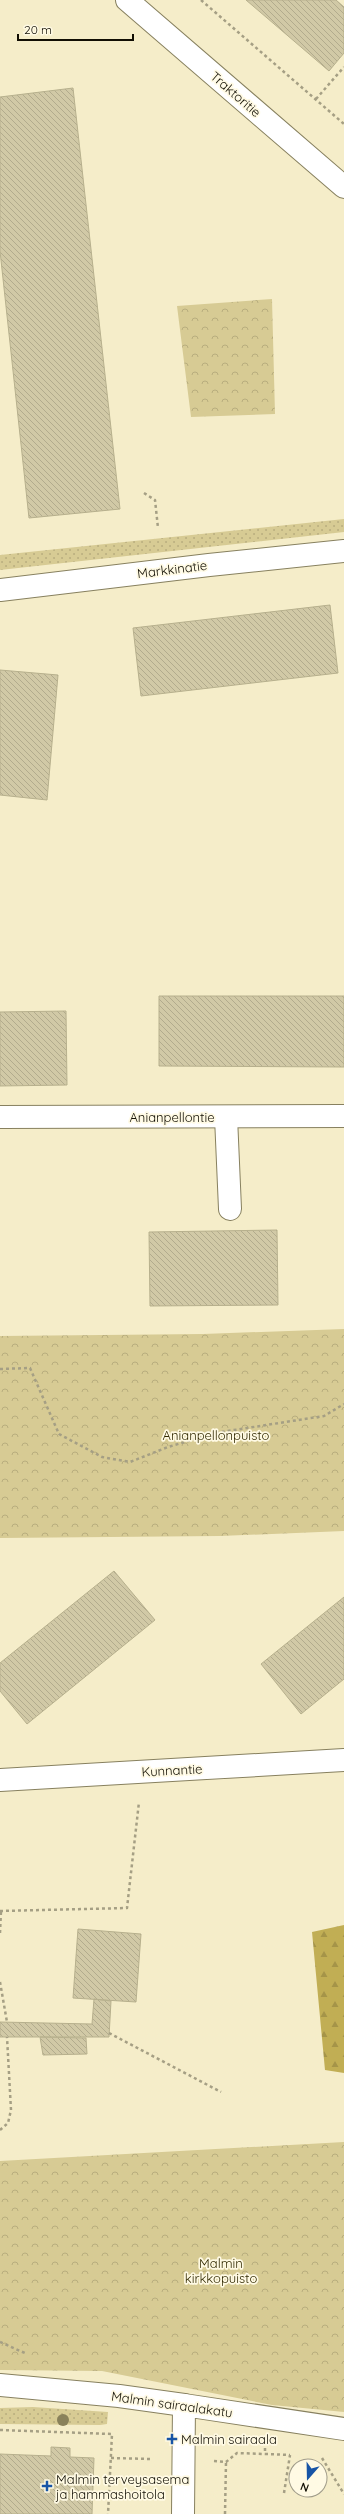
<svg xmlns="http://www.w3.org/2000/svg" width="344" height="2514" font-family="Quicksand,sans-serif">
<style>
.grass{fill:url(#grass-dots)}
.forest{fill:url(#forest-firs)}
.park{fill:url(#park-crowns)}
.building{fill:url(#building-back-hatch);stroke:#b7b08d}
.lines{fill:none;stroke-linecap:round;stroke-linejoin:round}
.service-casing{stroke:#87805f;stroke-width:24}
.minor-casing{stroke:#87805f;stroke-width:24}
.path{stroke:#a59f84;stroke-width:2.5;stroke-dasharray:3 3;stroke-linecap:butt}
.service{stroke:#fff;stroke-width:22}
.minor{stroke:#fff;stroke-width:22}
.tree{fill:#89815b}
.poi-dot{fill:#1855a6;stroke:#fffae4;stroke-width:1.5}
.labels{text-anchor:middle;stroke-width:3.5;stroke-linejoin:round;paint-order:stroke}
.street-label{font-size:13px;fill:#110e03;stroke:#fffae4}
.park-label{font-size:13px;fill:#312901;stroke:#fffae4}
.poi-label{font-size:13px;fill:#110e03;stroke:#fffae4;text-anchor:start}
</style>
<defs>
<pattern id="grass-dots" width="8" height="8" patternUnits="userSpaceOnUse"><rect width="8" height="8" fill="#d7cb94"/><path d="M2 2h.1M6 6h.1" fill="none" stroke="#b8ad7e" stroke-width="1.8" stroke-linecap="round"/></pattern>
<pattern id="forest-firs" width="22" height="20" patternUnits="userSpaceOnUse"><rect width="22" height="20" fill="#c1ae54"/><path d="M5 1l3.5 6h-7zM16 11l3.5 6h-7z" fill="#a59448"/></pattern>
<pattern id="park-crowns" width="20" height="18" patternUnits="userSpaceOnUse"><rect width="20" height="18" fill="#d7cb94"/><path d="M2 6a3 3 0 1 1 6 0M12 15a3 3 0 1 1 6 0" fill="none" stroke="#b8ad7e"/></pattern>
<pattern id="building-back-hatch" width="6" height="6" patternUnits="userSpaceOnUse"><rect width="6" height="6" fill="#d1c9a6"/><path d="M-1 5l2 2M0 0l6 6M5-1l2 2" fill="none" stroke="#b2ab8d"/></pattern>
</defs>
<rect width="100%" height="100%" fill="#f5edc9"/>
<!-- grass -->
<path class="grass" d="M 344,519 L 344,532 L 0,570 L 0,555 Z
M 33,2407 L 108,2412 L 107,2424 L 100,2425 L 0,2424 L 0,2408 Z"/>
<!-- forest -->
<path class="forest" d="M 344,1925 L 344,2073 L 325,2070 L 312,1932 Z"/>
<!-- park -->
<path class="park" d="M 272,299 L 275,414 L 191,417 L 177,306 Z
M 344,1329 L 344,1531 L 220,1536 L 0,1538 L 0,1336 L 203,1334 Z
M 344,2142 L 344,2412 L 272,2405 L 102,2371 L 0,2370 L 0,2161 Z"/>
<!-- building -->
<path class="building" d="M 246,0 L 336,0 L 344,7 L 344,53 L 329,71 Z
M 73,88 L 120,509 L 29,518 L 0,251 L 0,97 Z
M 330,605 L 338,673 L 141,696 L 133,628 Z
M 0,670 L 58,675 L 47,800 L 0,795 Z
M 159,996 L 344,996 L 344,1067 L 159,1066 Z
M 66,1011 L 67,1085 L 0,1086 L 0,1012 Z
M 277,1230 L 278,1305 L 150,1306 L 149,1232 Z
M 114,1571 L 155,1620 L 27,1724 L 0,1691 L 0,1663 Z
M 344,1597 L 344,1679 L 301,1714 L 261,1664 Z
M 78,1929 L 141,1934 L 136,2002 L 73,1998 Z
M 94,1999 L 111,2001 L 109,2037 L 0,2037 L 0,2022 L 92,2024 Z
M 40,2037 L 86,2038 L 87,2054 L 43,2055 Z
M 51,2447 L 70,2448 L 70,2457 L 94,2458 L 92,2514 L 0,2514 L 0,2454 L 51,2456 Z"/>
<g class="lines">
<!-- service casing -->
<g class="service-casing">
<path id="service" d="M 226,1117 L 230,1209
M 183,2514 L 184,2405 L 344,2429"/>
</g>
<!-- minor casing -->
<g class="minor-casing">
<path id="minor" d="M 127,0 L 344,187
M 0,590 L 209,565 L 344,551
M 0,1117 L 344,1116
M 0,1780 L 344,1760
M 0,2385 L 119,2396 L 184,2405"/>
</g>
<!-- path -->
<path class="path" d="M 201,0 L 344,124
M 316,99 L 344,67
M 144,493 L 155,500 L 158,528
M 0,1369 L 30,1368 L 59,1434 L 102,1457 L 130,1462 L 168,1447 L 215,1433 L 324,1416 L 344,1404
M 0,1911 L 127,1908 L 139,1802
M 0,1933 L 1,1911
M 0,1982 L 7,2022
M 109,2033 L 221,2092
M 0,2130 L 8,2123 L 11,2110 L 7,2037
M 0,2342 L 27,2354
M 0,2430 L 112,2434 L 108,2514
M 265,2448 L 265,2454 L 290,2455
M 111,2458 L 151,2459
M 322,2458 L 344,2494
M 214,2461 L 226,2462 L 237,2453 L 265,2454
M 284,2493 L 290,2455
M 225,2514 L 226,2462"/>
<!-- service -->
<use href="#service" class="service"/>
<!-- minor -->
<use href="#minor" class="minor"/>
</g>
<!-- trees -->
<circle class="tree" cx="63" cy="2420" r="6"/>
<!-- markers -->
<g class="poi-dot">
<path d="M170 2433h4v4h4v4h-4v4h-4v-4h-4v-4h4z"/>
<path d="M45 2480h4v4h4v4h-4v4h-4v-4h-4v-4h4z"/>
</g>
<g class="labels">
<!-- street labels -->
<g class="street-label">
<text transform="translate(236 94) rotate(41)" y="5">Traktoritie</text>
<text transform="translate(172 569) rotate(-7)" y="5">Markkinatie</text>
<text x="172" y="1122">Anianpellontie</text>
<text transform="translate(172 1770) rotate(-3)" y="5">Kunnantie</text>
<text transform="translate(172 2404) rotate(8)" y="5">Malmin sairaalakatu</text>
</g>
<!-- park labels -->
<g class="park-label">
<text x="216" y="1440">Anianpellonpuisto</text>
<text x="221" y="2268">Malmin<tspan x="221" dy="15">kirkkopuisto</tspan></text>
</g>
<!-- poi labels -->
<g class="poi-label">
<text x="181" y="2444">Malmin sairaala</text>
<text x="56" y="2484">Malmin terveysasema<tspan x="56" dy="15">ja hammashoitola</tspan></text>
</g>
</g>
<!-- north arrow -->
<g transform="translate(308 2478) rotate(200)"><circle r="19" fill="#fffae4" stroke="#a09c8a"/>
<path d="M0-3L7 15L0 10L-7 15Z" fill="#1855a6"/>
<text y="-6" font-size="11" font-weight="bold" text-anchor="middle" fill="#110e03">N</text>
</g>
<!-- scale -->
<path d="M18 34v6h115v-6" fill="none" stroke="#110e03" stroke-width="2"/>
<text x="24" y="34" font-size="12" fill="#110e03" stroke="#fffae4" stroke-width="3" paint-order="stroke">20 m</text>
</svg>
